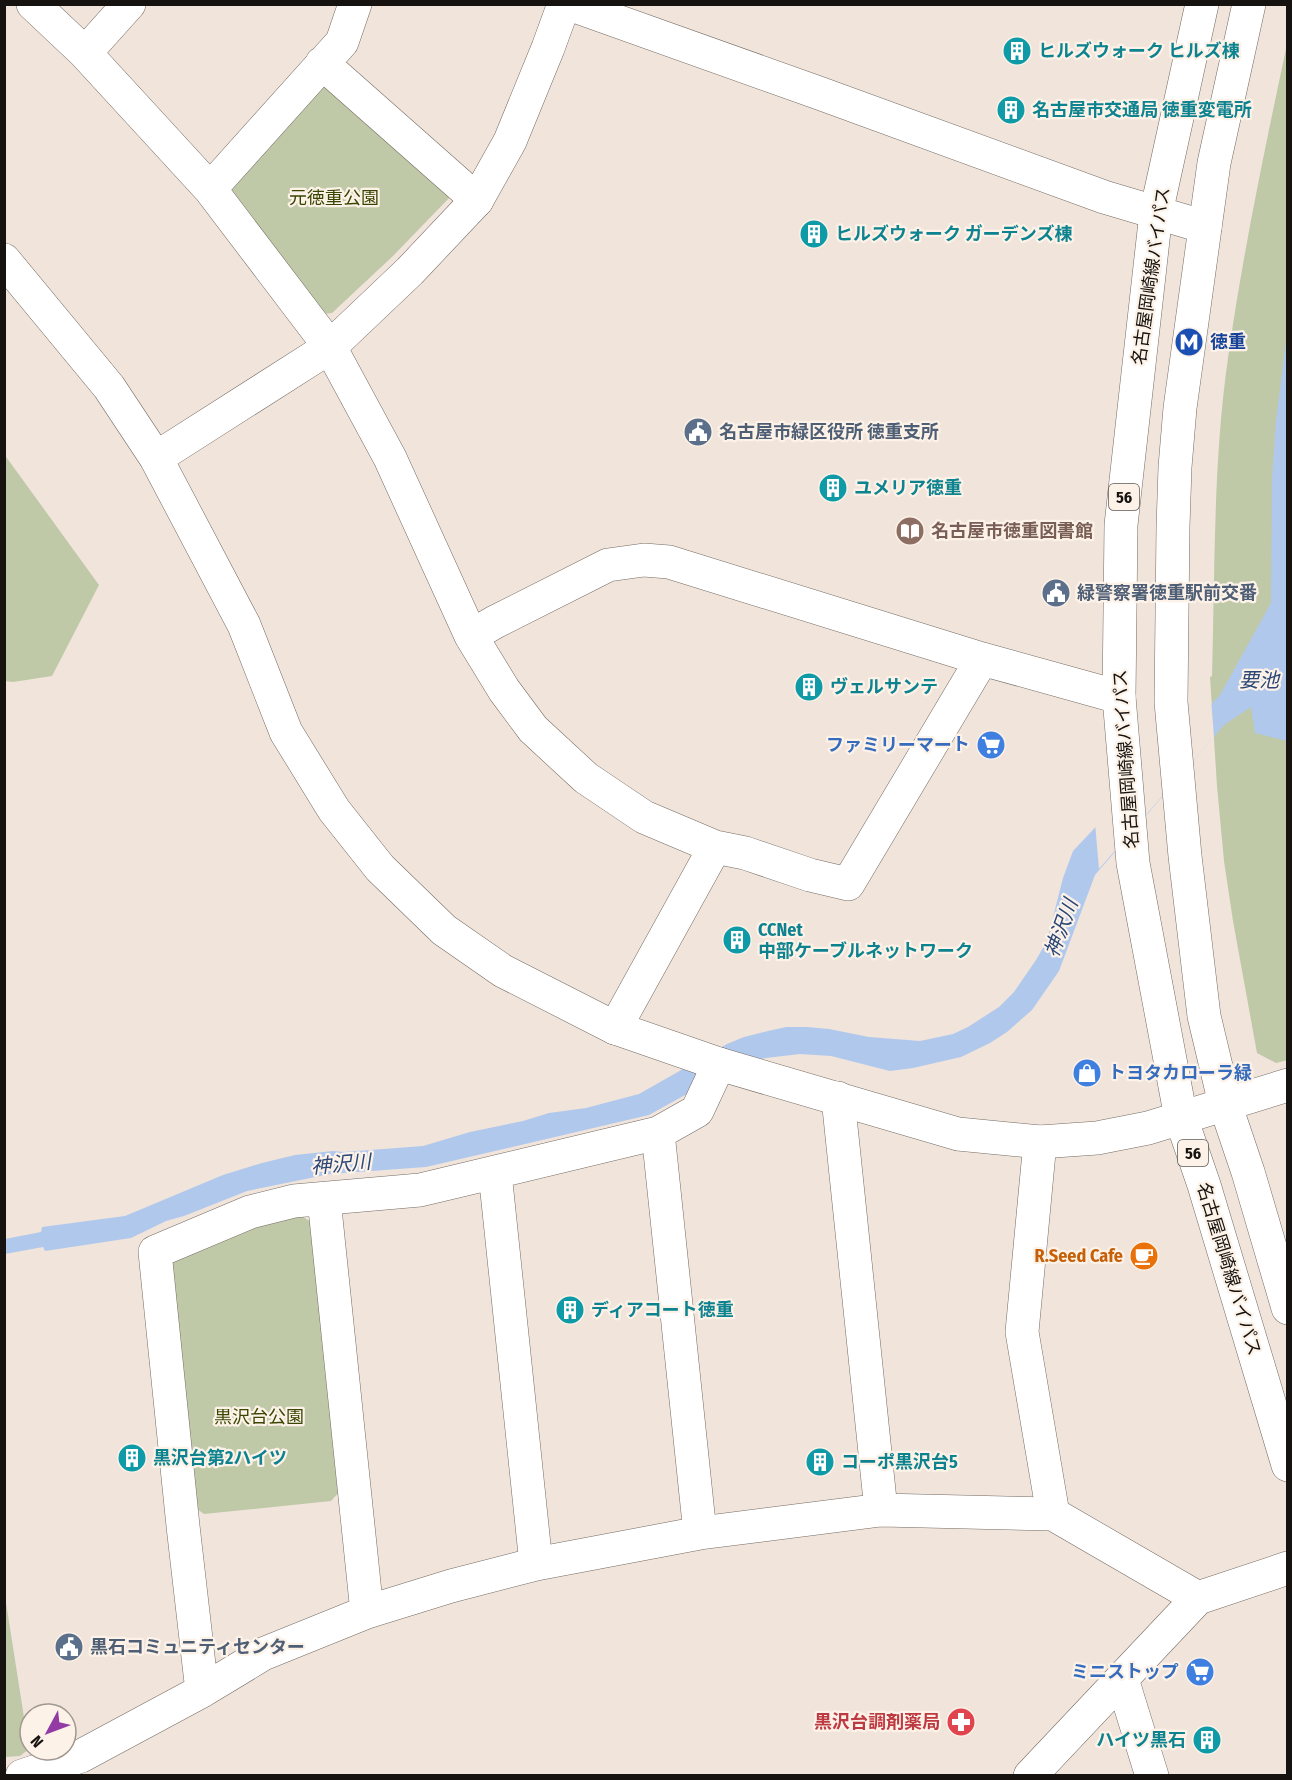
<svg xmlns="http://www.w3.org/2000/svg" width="1292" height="1780" font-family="'Fira Sans Condensed','Noto Sans JP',sans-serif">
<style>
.green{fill:#bfc9a8}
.water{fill:#b1c8ed}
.pier{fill:#f0e4db}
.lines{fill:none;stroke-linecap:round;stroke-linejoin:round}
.street-casing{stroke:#756b63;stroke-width:34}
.secondary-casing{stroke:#756b63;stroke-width:34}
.primary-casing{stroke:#756b63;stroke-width:34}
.street{stroke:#fff;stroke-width:33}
.secondary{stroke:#fff;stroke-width:33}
.primary{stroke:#fff;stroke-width:33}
.labels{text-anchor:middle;stroke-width:4.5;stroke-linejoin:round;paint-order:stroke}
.shield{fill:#fdf2e8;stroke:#5b5550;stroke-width:1.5}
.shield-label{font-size:16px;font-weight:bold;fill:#16120f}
.culture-label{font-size:18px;font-weight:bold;fill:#0d838f;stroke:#fdf2e8;text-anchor:start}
.park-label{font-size:18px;fill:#394602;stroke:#fdf2e8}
.street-label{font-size:18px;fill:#16120f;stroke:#fdf2e8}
.transit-label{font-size:18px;font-weight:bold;fill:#164399;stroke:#fdf2e8;text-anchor:start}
.service-label{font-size:18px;font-weight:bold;fill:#4e5e75;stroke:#fdf2e8;text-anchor:start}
.education-label{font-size:18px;font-weight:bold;fill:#785e54;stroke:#fdf2e8;text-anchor:start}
.shop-label{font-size:18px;font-weight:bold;fill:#366cbe;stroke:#fdf2e8;text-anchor:end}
.food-label{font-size:18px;font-weight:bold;fill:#c56008;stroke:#fdf2e8;text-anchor:end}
.health-label{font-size:18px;font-weight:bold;fill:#be3a42;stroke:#fdf2e8;text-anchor:end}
.water-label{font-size:20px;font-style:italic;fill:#2b4777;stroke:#fdf2e8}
</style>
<rect width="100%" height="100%" fill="#f0e4db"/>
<!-- green -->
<path class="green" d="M 1287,44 L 1288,1060 L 1276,1063 L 1257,1053 L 1233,921 L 1224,861 L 1217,786 L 1210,677 L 1212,676 C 1215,570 1213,463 1228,358 C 1243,252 1265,148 1287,44 Z
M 333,85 L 450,197 L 393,256 L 332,313 L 323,314 L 231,196 L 231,186 L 319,86 Z
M 4,454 L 99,585 L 52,676 L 13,682 L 4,681 Z
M 300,1215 L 313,1223 L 341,1490 L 331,1501 L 204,1514 L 193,1506 L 170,1268 L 175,1256 L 268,1221 Z
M 4,1590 L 29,1749 L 20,1756 L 5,1757 Z"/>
<!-- water -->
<path class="water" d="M 1287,333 L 1287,741 L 1255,733 L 1251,707 L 1224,725 L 1095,875 L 1059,971 L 1032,1010 L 1007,1032 L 990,1043 L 961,1057 L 913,1068 L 890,1071 L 831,1056 L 800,1054 L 766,1058 L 750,1061 L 703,1085 L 649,1115 L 426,1167 L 330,1174 L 247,1191 L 184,1216 L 166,1221 L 131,1238 L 45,1251 L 43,1247 L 5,1254 L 5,1239 L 41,1232 L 42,1227 L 125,1216 L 223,1175 L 262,1163 L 295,1155 L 333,1151 L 344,1152 L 423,1146 L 470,1132 L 523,1121 L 549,1113 L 586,1108 L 639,1094 L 727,1044 L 744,1037 L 768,1031 L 786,1027 L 807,1027 L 829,1029 L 869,1037 L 920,1041 L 953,1034 L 968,1027 L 999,1007 L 1014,992 L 1036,960 L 1047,941 L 1063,878 L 1073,851 L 1220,695 L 1271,603 L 1272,480 L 1276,421 Z"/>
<!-- pier -->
<path class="pier" d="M 1211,699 L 1214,737 L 1099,869 L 1095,823 Z"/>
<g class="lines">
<!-- street casing -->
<g class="street-casing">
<path id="street" d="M 33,4 L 85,53 L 210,189 L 330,347 L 390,458 L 471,636 L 495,622 L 608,565 L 644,560 L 669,562 L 982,659 L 1119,697
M 85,53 L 129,4
M 322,63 L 477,200
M 210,189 L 342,42 L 355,4
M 471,636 L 504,690 L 533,729 L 586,778 L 644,817 L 715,847 L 745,853 L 810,875 L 848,884 L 982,659
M 615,1028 L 715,847
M 838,1098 L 881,1510
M 658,1133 L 700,1533
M 1040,1142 L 1022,1332 L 1053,1514
M 495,1173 L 536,1564
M 324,1199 L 367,1612
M 1122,1679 L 1152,1776
M 202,1691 L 183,1526 L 155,1252 L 250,1212 L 294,1201 L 420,1190 L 658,1133 L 697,1111 L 719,1064
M 22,1776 L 81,1756 L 202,1691 L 263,1654 L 367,1612 L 451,1586 L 536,1564 L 700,1533 L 881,1510 L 1053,1514 L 1198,1598
M 1030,1776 L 1198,1598 L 1288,1568"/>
</g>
<!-- secondary casing -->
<g class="secondary-casing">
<path id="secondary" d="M 569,4 L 819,93 L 1104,197 L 1205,227
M 4,260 L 109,387 L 156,458 L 244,625 L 286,732 L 334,810 L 380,868 L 444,930 L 503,971 L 615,1028 L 719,1064 L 958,1134 L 1040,1142 L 1097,1138 L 1148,1128 L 1288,1085
M 156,458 L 330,347 L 410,271 L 477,200 L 510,141 L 548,48 L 564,4"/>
</g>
<!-- primary casing -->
<g class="primary-casing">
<path id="primary" d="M 1202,4 L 1156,213 L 1121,525 L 1119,697 L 1133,863 L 1181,1118 L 1204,1185 L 1288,1465
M 1249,4 L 1214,163 L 1180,408 L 1175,467 L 1173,527 L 1171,702 L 1185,856 L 1204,1016 L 1225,1104 L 1248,1172 L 1288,1308"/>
</g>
<!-- street -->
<use href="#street" class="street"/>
<!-- secondary -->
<use href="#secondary" class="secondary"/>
<!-- primary -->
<use href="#primary" class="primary"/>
</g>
<!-- icons -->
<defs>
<g id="building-disc" transform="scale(1.5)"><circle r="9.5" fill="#0f9aa8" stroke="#fdf2e8"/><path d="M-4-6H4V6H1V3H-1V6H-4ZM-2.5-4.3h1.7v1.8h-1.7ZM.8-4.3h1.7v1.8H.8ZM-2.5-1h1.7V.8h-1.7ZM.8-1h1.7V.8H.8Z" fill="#fff"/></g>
<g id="metro-disc" transform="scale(1.5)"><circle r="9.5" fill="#1a4fb4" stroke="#fdf2e8"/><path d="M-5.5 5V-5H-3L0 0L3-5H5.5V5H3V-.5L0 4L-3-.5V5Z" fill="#fff"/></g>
<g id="civic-disc" transform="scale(1.5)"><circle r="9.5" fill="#5c6f8a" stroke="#fdf2e8"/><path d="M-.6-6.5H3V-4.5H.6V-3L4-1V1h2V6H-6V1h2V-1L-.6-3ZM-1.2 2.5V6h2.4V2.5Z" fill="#fff"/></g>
<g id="library-disc" transform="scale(1.5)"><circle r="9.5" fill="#8d6e63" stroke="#fdf2e8"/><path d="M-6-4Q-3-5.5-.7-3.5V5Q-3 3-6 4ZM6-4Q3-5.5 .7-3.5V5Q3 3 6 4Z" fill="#fff"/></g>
<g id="supermarket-disc" transform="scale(1.5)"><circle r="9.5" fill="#3f7fe0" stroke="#fdf2e8"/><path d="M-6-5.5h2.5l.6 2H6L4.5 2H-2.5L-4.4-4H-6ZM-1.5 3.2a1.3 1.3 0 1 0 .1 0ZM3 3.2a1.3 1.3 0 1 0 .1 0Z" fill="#fff"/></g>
<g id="shop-disc" transform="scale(1.5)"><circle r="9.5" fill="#3f7fe0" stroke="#fdf2e8"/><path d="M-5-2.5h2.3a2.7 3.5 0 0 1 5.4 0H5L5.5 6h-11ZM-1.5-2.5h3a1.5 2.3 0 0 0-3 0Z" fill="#fff"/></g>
<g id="cafe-disc" transform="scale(1.5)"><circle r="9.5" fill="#e8710a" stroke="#fdf2e8"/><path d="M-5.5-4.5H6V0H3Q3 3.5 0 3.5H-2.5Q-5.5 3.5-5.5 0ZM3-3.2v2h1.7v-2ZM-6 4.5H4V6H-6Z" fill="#fff"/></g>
<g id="pharmacy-disc" transform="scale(1.5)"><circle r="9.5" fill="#e0444e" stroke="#fdf2e8"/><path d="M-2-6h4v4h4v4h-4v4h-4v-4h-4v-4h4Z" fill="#fff"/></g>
</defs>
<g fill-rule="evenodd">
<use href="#building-disc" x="1017" y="51"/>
<use href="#building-disc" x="1011" y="110"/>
<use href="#building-disc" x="814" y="234"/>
<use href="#metro-disc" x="1189" y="342"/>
<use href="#civic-disc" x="698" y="432"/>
<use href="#building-disc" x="833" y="488"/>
<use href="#library-disc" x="910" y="531"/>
<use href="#civic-disc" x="1056" y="593"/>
<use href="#building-disc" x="809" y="687"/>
<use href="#supermarket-disc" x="991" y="745"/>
<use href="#building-disc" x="737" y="940"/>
<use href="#shop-disc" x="1087" y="1073"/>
<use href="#cafe-disc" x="1144" y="1256"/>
<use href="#building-disc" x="570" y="1310"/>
<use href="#building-disc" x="132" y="1458"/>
<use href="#building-disc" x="820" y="1462"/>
<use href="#civic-disc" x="69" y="1647"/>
<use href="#supermarket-disc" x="1200" y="1672"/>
<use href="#pharmacy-disc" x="961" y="1722"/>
<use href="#building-disc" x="1207" y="1740"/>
</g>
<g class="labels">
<!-- shield labels -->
<g class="shield">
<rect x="1109" y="484" width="30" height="26" rx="4.5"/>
<rect x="1178" y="1140" width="30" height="26" rx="4.5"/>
</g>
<g class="shield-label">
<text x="1124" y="503">56</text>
<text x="1193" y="1159">56</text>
</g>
<!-- culture labels -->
<g class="culture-label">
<text x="1038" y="57">ヒルズウォーク ヒルズ棟</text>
<text x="1032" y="116">名古屋市交通局 徳重変電所</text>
<text x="835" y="240">ヒルズウォーク ガーデンズ棟</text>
<text x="854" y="494">ユメリア徳重</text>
<text x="830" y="693">ヴェルサンテ</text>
<text x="758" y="936">CCNet<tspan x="758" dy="21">中部ケーブルネットワーク</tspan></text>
<text x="591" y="1316">ディアコート徳重</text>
<text x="153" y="1464">黒沢台第2ハイツ</text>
<text x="841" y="1468">コーポ黒沢台5</text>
<text x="1186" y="1746" text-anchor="end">ハイツ黒石</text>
</g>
<!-- park labels -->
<g class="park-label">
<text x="334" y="204">元徳重公園</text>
<text x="259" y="1423">黒沢台公園</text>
</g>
<!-- street labels -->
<g class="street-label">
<text transform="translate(1151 276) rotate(-82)" y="6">名古屋岡崎線バイパス</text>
<text transform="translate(1126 759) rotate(-94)" y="6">名古屋岡崎線バイパス</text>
<text transform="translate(1229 1269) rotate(73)" y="6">名古屋岡崎線バイパス</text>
</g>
<!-- transit labels -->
<g class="transit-label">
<text x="1210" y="348">徳重</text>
</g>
<!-- service labels -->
<g class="service-label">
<text x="719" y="438">名古屋市緑区役所 徳重支所</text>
<text x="1077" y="599">緑警察署徳重駅前交番</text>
<text x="90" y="1653">黒石コミュニティセンター</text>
</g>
<!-- education labels -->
<g class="education-label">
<text x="931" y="537">名古屋市徳重図書館</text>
</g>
<!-- shop labels -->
<g class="shop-label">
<text x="970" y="751">ファミリーマート</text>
<text x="1108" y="1079" text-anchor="start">トヨタカローラ緑</text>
<text x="1179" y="1678">ミニストップ</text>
</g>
<!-- food labels -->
<g class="food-label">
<text x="1123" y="1262">R.Seed Cafe</text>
</g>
<!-- health labels -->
<g class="health-label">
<text x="940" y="1728">黒沢台調剤薬局</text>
</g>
<!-- water labels -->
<g class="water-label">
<text x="1259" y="687">要池</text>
<text transform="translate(1061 928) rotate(-70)" y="7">神沢川</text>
<text transform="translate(341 1164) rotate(-5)" y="7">神沢川</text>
</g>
</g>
<!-- border -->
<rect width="1292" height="1780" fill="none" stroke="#16120f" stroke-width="12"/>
<!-- north arrow -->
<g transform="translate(48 1732) rotate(229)"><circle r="28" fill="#fdf2e8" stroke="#a19891" stroke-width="1.5"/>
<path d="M0-4.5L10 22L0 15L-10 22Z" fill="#943aa5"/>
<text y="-9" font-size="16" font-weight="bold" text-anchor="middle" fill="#16120f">N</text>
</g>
</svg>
